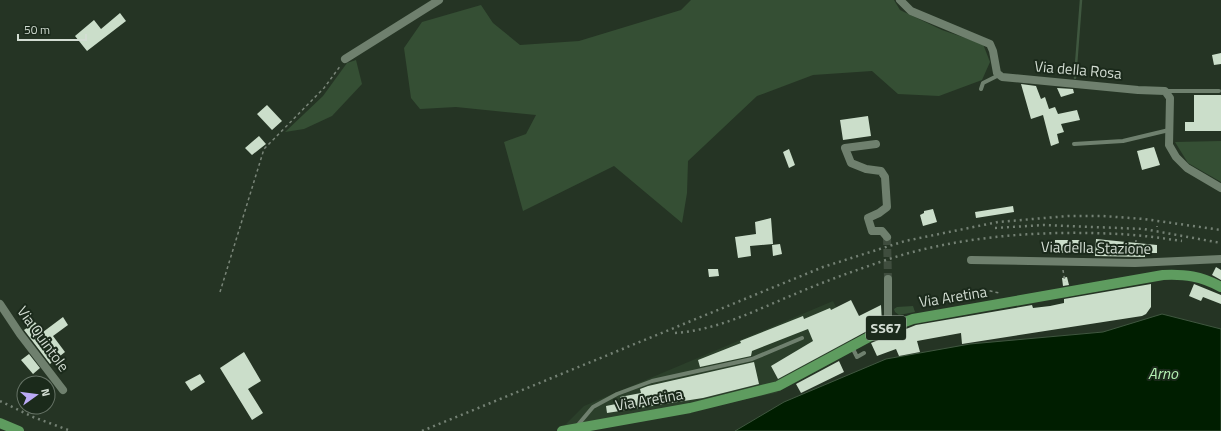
<svg xmlns="http://www.w3.org/2000/svg" width="1221" height="431" font-family="'Titillium Web',sans-serif">
<style>
.built{fill:#2b3f2a}
.green{fill:#354f34}
.water{fill:#001e00;stroke:#3f573f}
.lines{fill:none;stroke-linecap:round;stroke-linejoin:round}
.stream{stroke:#3f573f;stroke-width:2.5}
.building{fill:#cbdeca}
.street-tunnel{stroke:#3f4d3e;stroke-width:8;stroke-dasharray:8 4;stroke-linecap:butt}
.path{stroke:#798578;stroke-width:1.5;stroke-dasharray:3 3;stroke-linecap:butt}
.lane{stroke:#6f806e;stroke-width:4}
.street{stroke:#6f806e;stroke-width:8}
.primary{stroke:#5e9c5f;stroke-width:10}
.rail{stroke:#748174;stroke-width:2.5;stroke-dasharray:2 4;stroke-linecap:butt}
.labels{text-anchor:middle;stroke-width:4;stroke-linejoin:round;paint-order:stroke}
.shield{fill:#1b2a1b;stroke:#9ca79c;stroke-width:1}
.shield-label{font-size:14px;font-weight:bold;fill:#d3ddd3}
.street-label{font-size:15px;fill:#d3ddd3;stroke:#1b2a1b}
.water-label{font-size:16px;font-style:italic;fill:#b5f1b3;stroke:#1b2a1b}
</style>
<rect width="100%" height="100%" fill="#253424"/>
<!-- built -->
<path class="built" d="M 833,301 L 857,349 L 776,393 L 588,431 L 559,431 L 584,406 Z"/>
<!-- green -->
<path class="green" d="M 691,0 L 894,0 L 900,10 L 942,30 L 983,44 L 990,62 L 982,80 L 939,96 L 898,94 L 872,71 L 813,75 L 757,96 L 688,161 L 687,193 L 682,223 L 614,166 L 523,211 L 504,142 L 526,134 L 536,115 L 456,107 L 420,109 L 411,98 L 404,48 L 422,22 L 481,5 L 493,23 L 520,45 L 579,41 L 681,10 Z
M 356,60 L 362,84 L 332,116 L 304,129 L 285,132 L 323,96 L 347,63 Z
M 1221,141 L 1221,182 L 1188,163 L 1175,142 Z
M 913,306 L 915,312 L 899,315 L 895,312 L 894,309 L 897,307 Z"/>
<!-- water -->
<path class="water" d="M 1162,314 L 1221,329 L 1221,431 L 735,431 L 784,402 L 886,359 L 970,344 L 1103,332 Z"/>
<g class="lines">
<!-- stream -->
<path class="stream" d="M 1075,78 L 1081,0"/>
</g>
<!-- building -->
<path class="building" d="M 120,13 L 126,21 L 87,51 L 75,36 L 94,20 L 101,29 Z
M 1221,53 L 1221,64 L 1214,65 L 1212,55 Z
M 1021,84 L 1036,86 L 1041,99 L 1045,97 L 1049,109 L 1055,107 L 1058,114 L 1077,110 L 1080,120 L 1061,124 L 1064,132 L 1057,134 L 1059,143 L 1051,146 L 1043,115 L 1031,119 Z
M 1057,88 L 1073,89 L 1074,93 L 1061,97 Z
M 1194,95 L 1221,95 L 1221,131 L 1185,131 L 1185,122 L 1194,122 Z
M 267,105 L 282,121 L 272,130 L 257,114 Z
M 868,116 L 871,136 L 843,140 L 840,120 Z
M 259,136 L 266,144 L 252,155 L 245,148 Z
M 1154,147 L 1160,165 L 1142,170 L 1137,151 Z
M 789,149 L 795,165 L 789,168 L 783,152 Z
M 1013,206 L 1014,212 L 976,218 L 975,212 Z
M 933,209 L 937,222 L 923,226 L 920,215 L 924,213 L 924,211 Z
M 771,218 L 773,244 L 750,246 L 751,256 L 738,258 L 735,237 L 756,234 L 755,222 Z
M 1096,239 L 1157,245 L 1157,253 L 1145,253 L 1145,257 L 1095,256 Z
M 1055,240 L 1081,240 L 1080,252 L 1055,253 Z
M 780,244 L 782,254 L 773,256 L 772,245 Z
M 1216,267 L 1221,270 L 1221,280 L 1212,275 Z
M 708,269 L 718,269 L 719,276 L 709,277 Z
M 1067,277 L 1069,285 L 1063,286 L 1062,278 Z
M 1151,284 L 1151,307 L 1146,314 L 1142,316 L 962,344 L 961,333 L 917,341 L 920,352 L 899,356 L 896,349 L 877,356 L 871,343 L 916,325 L 1032,305 L 1033,308 L 1050,306 L 1064,303 L 1064,299 Z
M 1194,284 L 1221,295 L 1221,304 L 1203,297 L 1201,301 L 1189,296 Z
M 851,300 L 859,316 L 881,305 L 882,323 L 778,379 L 771,366 L 813,341 L 808,329 L 752,351 L 751,356 L 700,367 L 698,360 L 741,343 L 740,341 L 803,316 L 804,319 L 830,308 L 831,310 Z
M 63,317 L 68,325 L 53,336 L 65,352 L 50,364 L 24,330 L 35,322 L 43,332 Z
M 244,352 L 261,381 L 248,389 L 263,413 L 252,420 L 220,368 Z
M 29,354 L 40,368 L 33,374 L 21,360 Z
M 839,361 L 844,372 L 801,393 L 796,384 Z
M 754,362 L 759,384 L 703,398 L 607,413 L 606,406 L 621,403 L 620,397 L 641,393 L 640,389 L 648,386 Z
M 200,374 L 205,382 L 191,391 L 185,382 Z"/>
<g class="lines">
<!-- street-tunnel -->
<path class="street-tunnel" d="M 887,237 L 888,279"/>
<!-- path -->
<path class="path" d="M 1157,227 L 1157,226
M 1135,254 L 1136,240
M 1063,270 L 1065,282
M 220,292 L 264,149 L 324,88 L 341,65
M 972,293 L 986,290 L 999,293
M 974,293 L 980,293 L 982,296"/>
<!-- lane -->
<path class="lane" d="M 981,89 L 983,83 L 999,75
M 1165,91 L 1219,91
M 1074,144 L 1123,141 L 1169,130
M 852,347 L 857,357 L 864,353
M 577,426 L 593,407 L 617,394 L 652,381 L 752,359 L 802,338"/>
<!-- street -->
<path class="street" d="M 900,0 L 911,11 L 990,44 L 993,51 L 997,73 L 1002,77 L 1138,90 L 1165,91 L 1170,98 L 1169,145 L 1176,157 L 1187,168 L 1221,188
M 345,59 L 439,0
M 876,144 L 845,148 L 851,163 L 866,169 L 881,171 L 885,177 L 887,207 L 879,213 L 868,218 L 872,231 L 882,231 L 887,237
M 971,260 L 1135,263 L 1221,259
M 888,279 L 888,327
M 0,304 L 20,334 L 63,390"/>
<!-- primary -->
<path class="primary" d="M 0,423 L 19,431
M 562,431 L 690,408 L 778,386 L 880,331 L 913,319 L 1163,275 C 1185,274 1201,276 1221,287"/>
<!-- rail -->
<path class="rail" d="M 995,228 L 1043,225 L 1144,229 L 1221,243
M 675,333 C 718,330 756,310 795,294 C 823,282 851,272 880,262 C 955,236 1039,230 1119,234 C 1140,235 1161,238 1182,241
M 0,401 L 33,417 L 71,431
M 422,431 L 823,267 L 905,241 L 998,222 L 1068,216 L 1103,216 L 1144,219 L 1221,230"/>
</g>
<g class="labels">
<!-- shield labels -->
<rect class="shield" x="866" y="316" width="40" height="24" rx="3"/>
<g class="shield-label">
<text x="886" y="333">SS67</text>
</g>
<!-- street labels -->
<g class="street-label">
<text transform="translate(1078 70) rotate(5)" y="5">Via della Rosa</text>
<text transform="translate(1096 248) rotate(1)" y="5">Via della Stazione</text>
<text transform="translate(953 297) rotate(-9)" y="5">Via Aretina</text>
<text transform="translate(43 339) rotate(54)" y="5">Via Quintole</text>
<text transform="translate(649 400) rotate(-10)" y="5">Via Aretina</text>
</g>
<!-- water labels -->
<g class="water-label">
<text x="1163" y="379">Arno</text>
</g>
</g>
<!-- north arrow -->
<g transform="translate(36 395) rotate(76)"><circle r="19" fill="#1b2a1b" stroke="#657265"/>
<path d="M0-3L7 15L0 10L-7 15Z" fill="#bbaaf6"/>
<text y="-6" font-size="11" font-weight="bold" text-anchor="middle" fill="#d3ddd3">N</text>
</g>
<!-- scale -->
<path d="M18 34v6h68v-6" fill="none" stroke="#d3ddd3" stroke-width="2"/>
<text x="24" y="34" font-size="12" fill="#d3ddd3" stroke="#1b2a1b" stroke-width="3" paint-order="stroke">50 m</text>
</svg>
